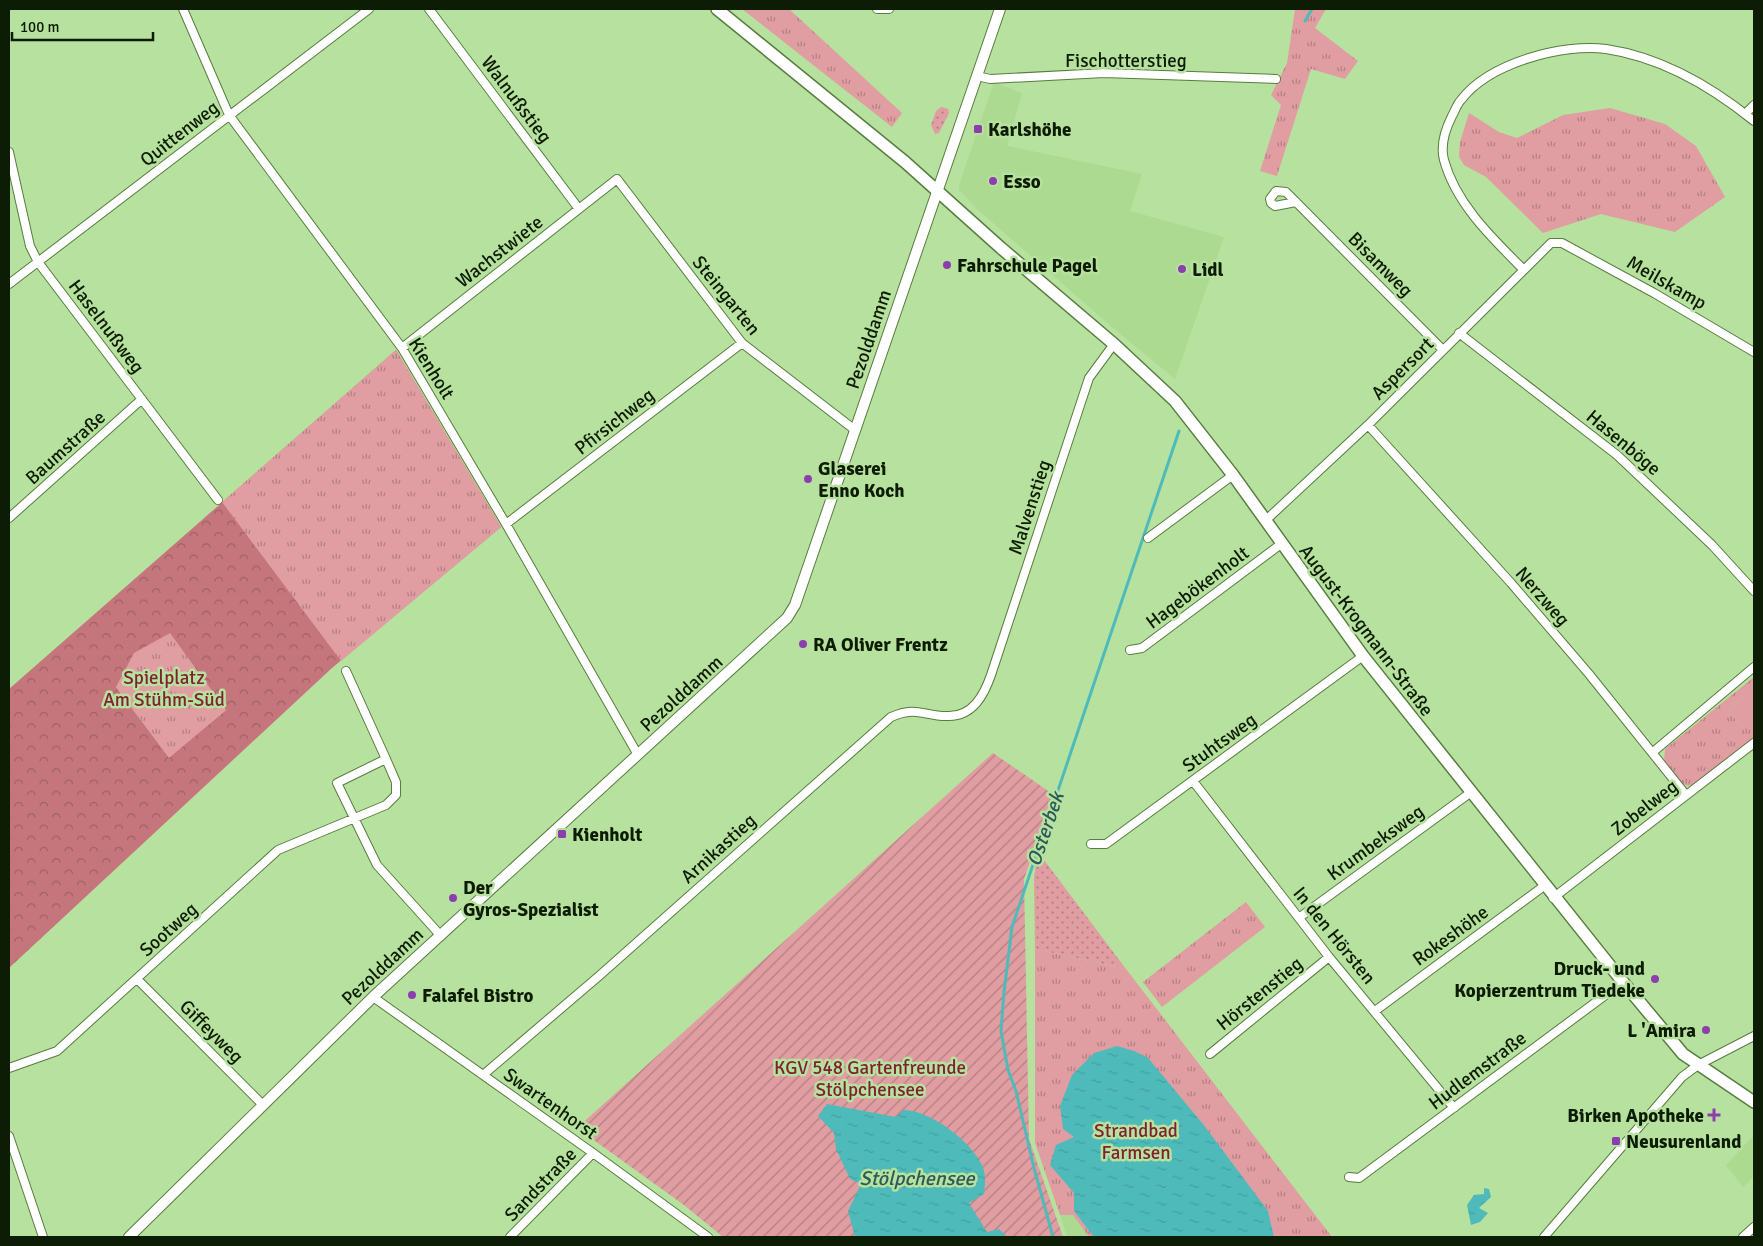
<svg xmlns="http://www.w3.org/2000/svg" width="1763" height="1246" font-family="Signika,sans-serif">
<style>
.built{fill:#acda90}
.grass{fill:url(#grass-dots)}
.forest{fill:url(#forest-crowns);fill-rule:evenodd}
.park{fill:url(#park-tufts)}
.garden{fill:url(#garden-furrows)}
.pitch{fill:#e09da2}
.water{fill:url(#water-ripples)}
.lines{fill:none;stroke-linecap:round;stroke-linejoin:round}
.stream{stroke:#4ebbba;stroke-width:3}
.minor-casing{stroke:#587d3f;stroke-width:10}
.tertiary-casing{stroke:#587d3f;stroke-width:12}
.secondary-casing{stroke:#587d3f;stroke-width:14}
.minor{stroke:#fff;stroke-width:8}
.tertiary{stroke:#fff;stroke-width:10}
.secondary{stroke:#fff;stroke-width:11}
.poi-dot{fill:#8d3eae;stroke:#b7e19e;stroke-width:2}
.labels{text-anchor:middle;stroke-width:5;stroke-linejoin:round;paint-order:stroke}
.street-label{font-size:19px;fill:#0d1c04;stroke:#b7e19e}
.poi-label{font-size:19px;font-weight:bold;fill:#0d1c04;stroke:#b7e19e;text-anchor:start}
.park-label{font-size:19px;fill:#802133;stroke:#b7e19e}
.water-label{font-size:20px;font-style:italic;fill:#2a5959;stroke:#b7e19e}
</style>
<defs>
<pattern id="grass-dots" width="8" height="8" patternUnits="userSpaceOnUse" patternTransform="scale(1.25)"><rect width="8" height="8" fill="#e09da2"/><path d="M2 2h.1M6 6h.1" fill="none" stroke="#b47f82" stroke-width="1.8" stroke-linecap="round"/></pattern>
<pattern id="forest-crowns" width="20" height="18" patternUnits="userSpaceOnUse" patternTransform="scale(1.25)"><rect width="20" height="18" fill="#c5767d"/><path d="M2 6a3 3 0 1 1 6 0M12 15a3 3 0 1 1 6 0" fill="none" stroke="#9e6064"/></pattern>
<pattern id="park-tufts" width="24" height="20" patternUnits="userSpaceOnUse" patternTransform="scale(1.25)"><rect width="24" height="20" fill="#e09da2"/><path d="M3 7l-1-3M5 7V3M7 7l1-3M15 17l-1-3M17 17v-4M19 17l1-3" fill="none" stroke="#b47f82"/></pattern>
<pattern id="garden-furrows" width="10" height="10" patternUnits="userSpaceOnUse" patternTransform="scale(1.25)"><rect width="10" height="10" fill="#e09da2"/><path d="M-1 1l2-2M0 10L10 0M9 11l2-2" fill="none" stroke="#b47f82"/></pattern>
<pattern id="water-ripples" width="26" height="14" patternUnits="userSpaceOnUse" patternTransform="scale(1.25)"><rect width="26" height="14" fill="#4ebbba"/><path d="M2 4q2-2 4 0t4 0M15 11q2-2 4 0t4 0" fill="none" stroke="#43a09e"/></pattern>
</defs>
<rect width="100%" height="100%" fill="#b7e19e"/>
<!-- built -->
<path class="built" d="M 994,82 L 1022,93 L 1007,146 L 1142,174 L 1130,211 L 1224,237 L 1175,379 L 1119,333 L 977,209 L 959,190 L 959,185 Z
M 1754,1135 L 1754,1176 L 1743,1187 L 1726,1165 Z
M 1060,1215 L 1073,1215 L 1089,1237 L 1067,1237 Z"/>
<!-- grass -->
<path class="grass" d="M 941,107 L 948,109 L 949,113 L 939,133 L 935,134 L 931,125 L 936,111 Z
M 1038,852 L 1126,969 L 1035,949 L 1034,877 Z"/>
<!-- forest -->
<path class="forest" d="M 396,350 L 501,527 L 332,668 L 9,968 L 9,689 ZM 116,687 L 226,710 L 169,757 Z"/>
<!-- park -->
<path class="park" d="M 742,9 L 789,9 L 902,113 L 892,127 Z
M 1295,9 L 1326,9 L 1315,28 L 1358,61 L 1345,79 L 1311,69 L 1277,176 L 1260,171 L 1281,105 L 1271,95 L 1287,63 Z
M 1610,108 L 1665,124 L 1696,146 L 1725,197 L 1675,232 L 1601,214 L 1543,233 L 1486,177 L 1464,165 L 1459,157 L 1460,142 L 1469,113 L 1499,132 L 1517,138 L 1563,115 Z
M 396,350 L 501,527 L 341,661 L 222,502 Z
M 170,633 L 226,710 L 169,758 L 116,687 L 134,653 Z
M 1754,677 L 1754,689 L 1728,710 L 1742,727 L 1754,717 L 1754,738 L 1695,785 C 1681,790 1672,771 1664,761 L 1665,749 Z
M 1246,902 L 1265,927 L 1162,1007 L 1143,982 Z
M 1035,949 L 1126,969 L 1332,1237 L 1089,1237 L 1073,1215 L 1060,1215 L 1035,1143 Z"/>
<!-- garden -->
<path class="garden" d="M 993,753 L 1054,795 L 1024,879 L 1029,1139 L 1063,1237 L 723,1237 L 684,1205 L 577,1128 Z"/>
<!-- pitch -->
<path class="pitch" d="M 1754,689 L 1754,717 L 1742,727 L 1728,710 Z"/>
<!-- water -->
<path class="water" d="M 1117,1046 L 1134,1051 L 1148,1058 L 1203,1124 L 1268,1211 L 1274,1237 L 1094,1237 L 1074,1211 L 1074,1193 L 1050,1165 L 1056,1145 L 1074,1137 L 1063,1129 L 1060,1106 L 1072,1075 L 1094,1053 Z
M 827,1104 L 896,1117 L 903,1110 C 931,1110 972,1142 983,1167 C 986,1176 985,1186 984,1194 L 969,1203 L 987,1232 L 999,1229 L 1007,1237 L 855,1237 L 848,1211 L 861,1184 L 850,1179 L 836,1149 L 834,1133 L 818,1116 Z
M 1484,1188 L 1489,1189 L 1491,1197 L 1479,1208 L 1488,1213 L 1480,1222 L 1471,1225 L 1467,1205 L 1474,1195 L 1484,1194 Z"/>
<g class="lines">
<!-- stream -->
<path class="stream" d="M 1305,21 L 1312,9
M 1053,1237 L 1034,1168 L 1016,1091 L 1008,1070 L 1001,1031 L 1004,992 L 1012,927 L 1179,431"/>
<!-- minor casing -->
<g class="minor-casing">
<path id="minor" d="M 183,9 L 229,115 L 402,348 L 506,524 L 638,755
M 429,9 L 579,209
M 877,9 L 889,9
M 977,76 L 990,79 L 1104,73 L 1276,79
M 1745,114 L 1754,105
M 9,152 L 30,246 L 38,262 L 218,500
M 1296,202 L 1275,206 L 1271,203 L 1270,199 L 1276,191 L 1286,192 L 1296,202 L 1442,349
M 1523,269 C 1492,238 1456,204 1444,160 C 1440,145 1445,130 1452,116 C 1455,111 1457,104 1461,100 C 1489,63 1563,43 1606,49 C 1660,57 1712,87 1754,121
M 9,284 L 369,9
M 1459,333 L 1617,455 L 1712,545 L 1754,591
M 402,348 L 617,179 L 742,343 L 855,430
M 1368,425 L 1511,583 L 1589,674 L 1686,795
M 9,518 L 142,399
M 1265,521 L 1368,425 L 1551,243 L 1562,243 L 1654,293 L 1754,352
M 506,524 L 742,343
M 1148,538 L 1233,475
M 1130,650 L 1142,648 L 1281,544
M 346,671 L 386,759
M 1653,752 L 1754,667
M 1193,781 L 1329,957 L 1454,1108
M 1091,844 L 1106,844 L 1363,656
M 1553,898 L 1754,743
M 1300,917 L 1470,793
M 137,979 L 263,1105
M 373,997 L 593,1153 L 708,1237
M 1375,1011 L 1544,886
M 1210,1054 L 1329,957
M 9,1068 L 57,1051 L 278,850 L 386,805 L 396,795 L 396,782 L 386,759 L 337,783 L 377,865 L 441,936
M 483,1075 L 599,976 L 891,717 C 918,705 924,717 949,716 C 973,716 984,695 991,675 L 1089,378 L 1114,344
M 9,1136 L 43,1237
M 1349,1177 L 1359,1178 L 1623,982
M 510,1237 L 593,1153
M 1544,1237 L 1682,1077 L 1698,1065 L 1754,1036
M 1743,1237 L 1754,1227"/>
</g>
<!-- tertiary casing -->
<g class="tertiary-casing">
<path id="tertiary" d="M 129,1237 L 373,997 L 787,618 L 795,605 L 1000,9"/>
</g>
<!-- secondary casing -->
<g class="secondary-casing">
<path id="secondary" d="M 717,9 L 905,162 L 1001,248 L 1115,345 L 1175,401 L 1233,475 L 1363,656 L 1623,982 L 1683,1054 L 1754,1102"/>
</g>
<!-- minor -->
<use href="#minor" class="minor"/>
<!-- tertiary -->
<use href="#tertiary" class="tertiary"/>
<!-- secondary -->
<use href="#secondary" class="secondary"/>
</g>
<!-- markers -->
<g class="poi-dot">
<rect x="973" y="124" width="10" height="10" rx="2.5"/>
<circle cx="993" cy="181" r="5"/>
<circle cx="947" cy="265" r="5"/>
<circle cx="1182" cy="269" r="5"/>
<circle cx="808" cy="479" r="5"/>
<circle cx="803" cy="644" r="5"/>
<rect x="557" y="829" width="10" height="10" rx="2.5"/>
<circle cx="453" cy="898" r="5"/>
<circle cx="1655" cy="979" r="5"/>
<circle cx="412" cy="995" r="5"/>
<circle cx="1706" cy="1030" r="5"/>
<path d="M1711.5 1107.5h5v5h5v5h-5v5h-5v-5h-5v-5h5z"/>
<rect x="1611" y="1136" width="10" height="10" rx="2.5"/>
</g>
<g class="labels">
<!-- street labels -->
<g class="street-label">
<text x="1126" y="67">Fischotterstieg</text>
<text transform="translate(517 99) rotate(53)" y="7">Walnußstieg</text>
<text transform="translate(179 133) rotate(-38)" y="7">Quittenweg</text>
<text transform="translate(499 251) rotate(-38)" y="7">Wachstwiete</text>
<text transform="translate(1381 264) rotate(45)" y="7">Bisamweg</text>
<text transform="translate(1667 282) rotate(30)" y="7">Meilskamp</text>
<text transform="translate(727 295) rotate(51)" y="7">Steingarten</text>
<text transform="translate(107 326) rotate(53)" y="7">Haselnußweg</text>
<text transform="translate(868 339) rotate(-71)" y="7">Pezolddamm</text>
<text transform="translate(432 368) rotate(58)" y="7">Kienholt</text>
<text transform="translate(1402 368) rotate(-45)" y="7">Aspersort</text>
<text transform="translate(614 421) rotate(-38)" y="7">Pfirsichweg</text>
<text transform="translate(1624 442) rotate(40)" y="7">Hasenböge</text>
<text transform="translate(65 447) rotate(-42)" y="7">Baumstraße</text>
<text transform="translate(1029 507) rotate(-72)" y="7">Malvenstieg</text>
<text transform="translate(1197 587) rotate(-37)" y="7">Hagebökenholt</text>
<text transform="translate(1543 596) rotate(49)" y="7">Nerzweg</text>
<text transform="translate(1367 630) rotate(53)" y="7">August-Krogmann-Straße</text>
<text transform="translate(681 693) rotate(-42)" y="7">Pezolddamm</text>
<text transform="translate(1219 742) rotate(-36)" y="7">Stuhtsweg</text>
<text transform="translate(1644 807) rotate(-38)" y="7">Zobelweg</text>
<text transform="translate(1375 842) rotate(-36)" y="7">Krumbeksweg</text>
<text transform="translate(718 848) rotate(-42)" y="7">Arnikastieg</text>
<text transform="translate(168 929) rotate(-42)" y="7">Sootweg</text>
<text transform="translate(1335 935) rotate(51)" y="7">In den Hörsten</text>
<text transform="translate(1450 935) rotate(-36)" y="7">Rokeshöhe</text>
<text transform="translate(382 966) rotate(-43)" y="7">Pezolddamm</text>
<text transform="translate(1259 993) rotate(-39)" y="7">Hörstenstieg</text>
<text transform="translate(212 1031) rotate(45)" y="7">Giffeyweg</text>
<text transform="translate(1477 1070) rotate(-37)" y="7">Hudlemstraße</text>
<text transform="translate(551 1103) rotate(35)" y="7">Swartenhorst</text>
<text transform="translate(540 1184) rotate(-46)" y="7">Sandstraße</text>
</g>
<!-- poi labels -->
<g class="poi-label">
<text x="988" y="136">Karlshöhe</text>
<text x="1003" y="188">Esso</text>
<text x="957" y="272">Fahrschule Pagel</text>
<text x="1192" y="276">Lidl</text>
<text x="818" y="475">Glaserei<tspan x="818" dy="22">Enno Koch</tspan></text>
<text x="813" y="651">RA Oliver Frentz</text>
<text x="572" y="841">Kienholt</text>
<text x="463" y="894">Der<tspan x="463" dy="22">Gyros-Spezialist</tspan></text>
<text x="1645" y="975" text-anchor="end">Druck- und<tspan x="1645" dy="22">Kopierzentrum Tiedeke</tspan></text>
<text x="422" y="1002">Falafel Bistro</text>
<text x="1696" y="1037" text-anchor="end">L 'Amira</text>
<text x="1704" y="1122" text-anchor="end">Birken Apotheke</text>
<text x="1626" y="1148">Neusurenland</text>
</g>
<!-- park labels -->
<g class="park-label">
<text x="164" y="684">Spielplatz<tspan x="164" dy="22">Am Stühm-Süd</tspan></text>
<text x="870" y="1074">KGV 548 Gartenfreunde<tspan x="870" dy="22">Stölpchensee</tspan></text>
<text x="1136" y="1137">Strandbad<tspan x="1136" dy="22">Farmsen</tspan></text>
</g>
<!-- water labels -->
<g class="water-label">
<text transform="translate(1045 829) rotate(-71)" y="7">Osterbek</text>
<text x="917" y="1185">Stölpchensee</text>
</g>
</g>
<!-- border -->
<rect width="1763" height="1246" fill="none" stroke="#0d1c04" stroke-width="20"/>
<!-- scale -->
<path d="M12 32v8h141v-8" fill="none" stroke="#0d1c04" stroke-width="2.5"/>
<text x="20" y="32" font-size="15" fill="#0d1c04" stroke="#b7e19e" stroke-width="4" paint-order="stroke">100 m</text>
</svg>
